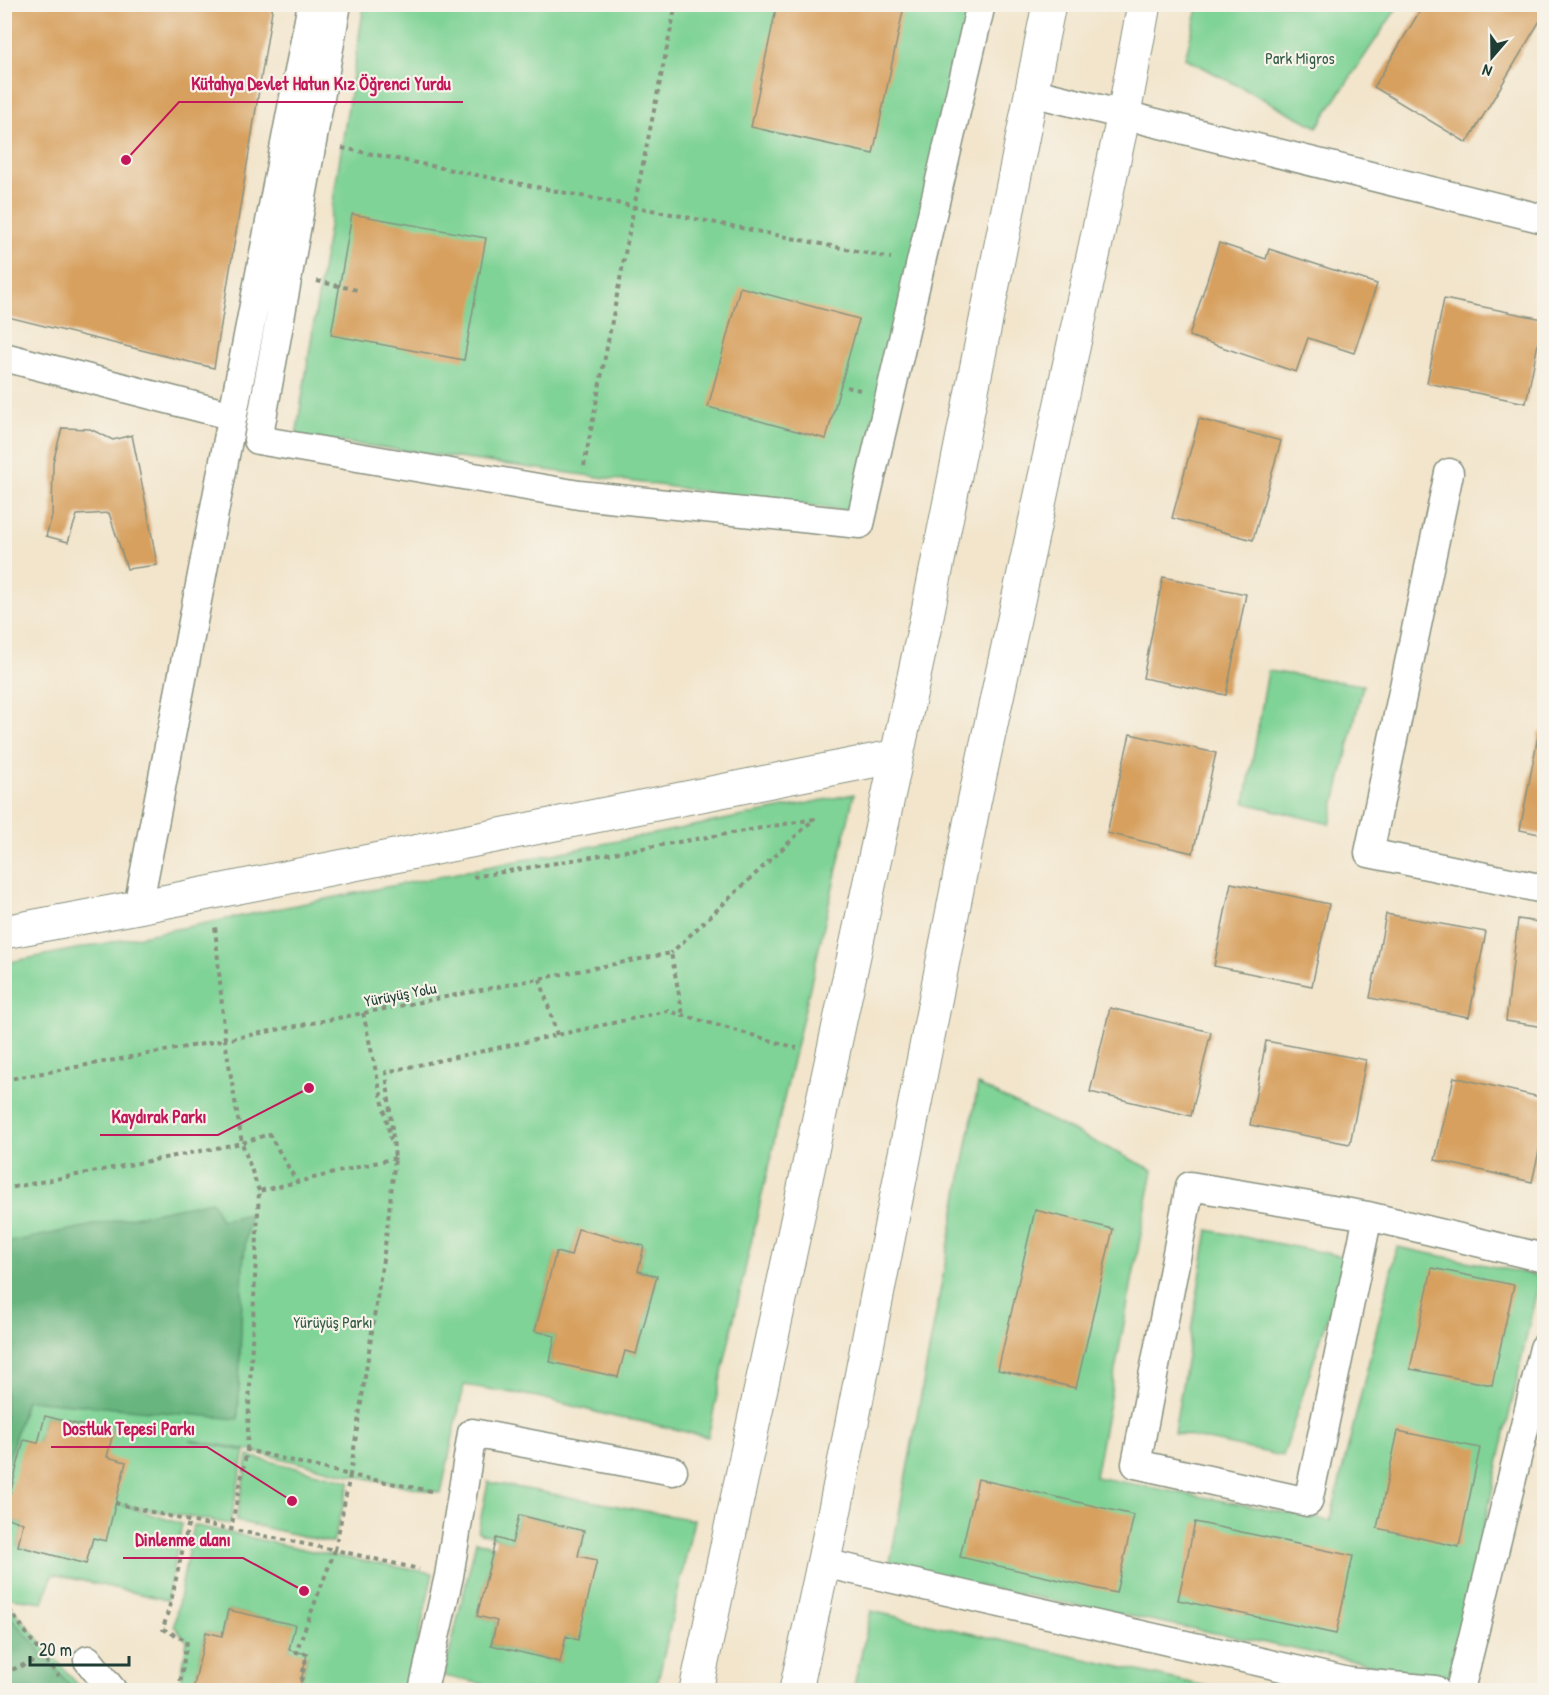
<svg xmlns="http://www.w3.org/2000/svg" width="1549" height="1695" font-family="'Patrick Hand',sans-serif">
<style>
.green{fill:#7fd396;stroke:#4f8865;stroke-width:1.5;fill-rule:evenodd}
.forest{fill:#67b57f;stroke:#43795a;stroke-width:1.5}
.building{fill:#d7a05e}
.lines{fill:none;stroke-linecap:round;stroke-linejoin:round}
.minor-casing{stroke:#889180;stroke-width:31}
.tertiary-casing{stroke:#889180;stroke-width:35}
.path{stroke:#889180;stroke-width:4;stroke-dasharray:4.5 4.5;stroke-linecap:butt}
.minor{stroke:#fff;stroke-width:28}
.tertiary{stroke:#fff;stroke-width:33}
.labels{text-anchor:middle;stroke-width:4.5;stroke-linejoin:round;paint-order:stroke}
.park-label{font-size:16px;fill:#325b48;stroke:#f7f3e8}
.street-label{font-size:16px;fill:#1f3d34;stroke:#f7f3e8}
.leader{fill:none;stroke:#c2185b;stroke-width:2}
.callout-dot{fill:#c2185b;stroke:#f7f3e8;stroke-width:2}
.callout-label{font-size:18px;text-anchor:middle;font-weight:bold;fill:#c2185b;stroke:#f7f3e8;stroke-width:4.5;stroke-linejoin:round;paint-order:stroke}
</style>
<rect width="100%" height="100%" fill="#f7f3e8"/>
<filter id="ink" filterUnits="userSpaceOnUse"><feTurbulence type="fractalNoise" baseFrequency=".0167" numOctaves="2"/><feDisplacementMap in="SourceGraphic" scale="12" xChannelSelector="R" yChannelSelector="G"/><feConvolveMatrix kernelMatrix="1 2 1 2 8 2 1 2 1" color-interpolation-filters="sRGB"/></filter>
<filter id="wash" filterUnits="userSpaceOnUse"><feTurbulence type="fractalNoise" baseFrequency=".008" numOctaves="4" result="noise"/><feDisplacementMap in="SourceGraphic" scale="24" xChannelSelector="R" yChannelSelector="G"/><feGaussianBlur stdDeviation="1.35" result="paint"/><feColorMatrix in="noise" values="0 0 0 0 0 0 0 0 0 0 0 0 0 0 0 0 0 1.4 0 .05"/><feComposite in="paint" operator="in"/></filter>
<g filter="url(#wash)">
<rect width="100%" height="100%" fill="#f2e5cc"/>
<!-- green -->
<path class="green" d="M 364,5 L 974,5 L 863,513 L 296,436 Z
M 1199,5 L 1199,4 L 1399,5 L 1317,127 L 1185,58 Z
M 1268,671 L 1363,685 L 1330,824 L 1245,803 Z
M 854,794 C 806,1008 754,1222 708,1437 L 639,1421 L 619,1418 L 538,1397 L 464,1385 L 441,1493 L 350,1475 L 238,1448 L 189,1440 L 245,1451 L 230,1524 L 122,1505 L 182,1524 L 167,1600 L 53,1574 L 43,1602 L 5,1597 L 5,1577 L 13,1532 L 5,1557 L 5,963 ZM 578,1230 L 644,1246 L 638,1271 L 657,1276 L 636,1354 L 625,1351 L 550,1362 L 555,1336 L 535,1331 L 556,1253 L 571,1256 ZM 45,1416 L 112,1427 L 86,1563 L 18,1546 L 23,1523 L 15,1522 Z
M 978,1085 L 1153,1170 L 1095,1477 L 1330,1521 L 1397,1247 L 1540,1276 L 1450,1680 L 889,1568 Z
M 1208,1230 L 1347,1257 L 1283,1456 L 1174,1433 Z
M 248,1456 L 350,1481 L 333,1543 L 236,1521 Z
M 488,1482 L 694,1520 L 656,1690 L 511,1690 L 444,1676 L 476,1541 L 494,1547 L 477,1616 L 497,1621 L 491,1645 L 559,1662 L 566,1636 L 577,1639 L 596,1560 L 578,1556 L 584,1531 L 519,1515 L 512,1543 L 478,1532 Z
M 193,1525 L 330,1555 L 433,1573 L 407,1690 L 299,1690 L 307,1655 L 289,1650 L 294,1625 L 228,1610 L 222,1636 L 206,1632 L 193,1690 L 179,1690 L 187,1641 L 174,1626 Z
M 5,1600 L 82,1690 L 5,1690 Z
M 871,1611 L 1223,1690 L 853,1690 Z"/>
<!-- forest -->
<path class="forest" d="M 212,1201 L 221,1220 L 249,1214 L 243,1264 L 238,1419 L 26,1400 L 5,1472 L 5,1243 Z
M 4,1610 L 5,1610 L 74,1690 L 5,1690 Z"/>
<g id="blocks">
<!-- building -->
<path class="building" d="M 4,4 L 273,4 L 214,368 L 4,316 Z
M 777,4 L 898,4 L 904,6 L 873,154 L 751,127 Z
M 1424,4 L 1544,4 L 1544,14 L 1467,143 L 1374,87 Z
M 352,214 L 486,238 L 464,360 L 331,335 Z
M 1219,243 L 1266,259 L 1269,249 L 1377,284 L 1354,353 L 1308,338 L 1296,372 L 1189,336 Z
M 740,287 L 859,319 L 826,439 L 708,407 Z
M 1444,299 L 1543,319 L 1526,403 L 1427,383 Z
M 1199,419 L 1281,441 L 1253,540 L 1172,518 Z
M 62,428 L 90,429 L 113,440 L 132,435 L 147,509 L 157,565 L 127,569 L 109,513 L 77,515 L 68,542 L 46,536 L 52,516 L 53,462 Z
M 1163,577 L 1246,594 L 1226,695 L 1143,678 Z
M 1539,731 L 1544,732 L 1544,835 L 1520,830 Z
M 1130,734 L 1216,753 L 1193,853 L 1107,833 Z
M 1231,883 L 1329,904 L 1312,986 L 1214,966 Z
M 1386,914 L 1486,932 L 1469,1017 L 1370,998 Z
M 1518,919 L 1544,923 L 1544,1027 L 1506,1021 Z
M 1110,1008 L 1211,1032 L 1191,1116 L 1090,1092 Z
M 1266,1041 L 1366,1060 L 1350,1144 L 1250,1125 Z
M 1454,1077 L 1544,1098 L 1544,1129 L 1532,1182 L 1435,1160 Z
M 1035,1210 L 1113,1229 L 1076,1388 L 998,1370 Z
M 578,1229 L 644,1246 L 638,1271 L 657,1276 L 636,1354 L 625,1351 L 618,1377 L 550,1362 L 555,1336 L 535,1331 L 556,1252 L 571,1256 Z
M 1432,1268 L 1514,1285 L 1492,1385 L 1410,1369 Z
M 45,1416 L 113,1433 L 107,1457 L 126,1462 L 106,1541 L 93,1538 L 86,1564 L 18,1546 L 23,1523 L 4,1517 L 24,1440 L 38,1443 Z
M 1398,1431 L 1480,1448 L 1459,1547 L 1377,1528 Z
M 978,1479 L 1134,1515 L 1116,1593 L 960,1557 Z
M 519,1515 L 584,1531 L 578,1556 L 597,1560 L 578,1640 L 566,1636 L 560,1662 L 491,1645 L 497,1621 L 477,1616 L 496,1538 L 512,1543 Z
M 1195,1522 L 1353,1556 L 1336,1634 L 1178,1600 Z
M 228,1610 L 295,1625 L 289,1650 L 307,1654 L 299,1690 L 193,1690 L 206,1632 L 222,1636 Z"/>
</g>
</g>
<g filter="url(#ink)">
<use href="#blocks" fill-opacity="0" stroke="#889180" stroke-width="1.5"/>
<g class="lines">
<!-- minor casing -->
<g class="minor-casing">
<path id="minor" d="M 337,4 L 258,440 L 579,495 L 860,524 L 981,4
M 1031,92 L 1544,219
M 4,357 L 233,416
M 1449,473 L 1369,853 L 1544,889
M 138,907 L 312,4
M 1368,1216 L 1308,1502 L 1136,1464 L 1190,1186 L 1368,1216 L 1544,1258
M 823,1563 L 1349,1682 L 1435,1690
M 88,1660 L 112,1690
M 423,1690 L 449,1576 L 472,1433 L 673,1471
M 1460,1690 L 1544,1348"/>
</g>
<!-- tertiary casing -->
<g class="tertiary-casing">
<path id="tertiary" d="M 4,932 L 138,907 L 897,756
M 696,1690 L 927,616 L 1049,4
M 796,1690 L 836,1504 L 975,798 L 1124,114 L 1144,4"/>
</g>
<!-- path -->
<path class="path" d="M 342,148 L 891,258
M 317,281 L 357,290
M 847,387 L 860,390
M 584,466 L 634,207 L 676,4
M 473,877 L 814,819 L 671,953
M 540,979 L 557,1035
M 363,1013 L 391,1140
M 4,1080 L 225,1040 L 215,926
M 4,1189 L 242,1143 L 269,1134 L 297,1182 L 395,1158 L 395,1156
M 259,1191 L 242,1143 L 225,1040 L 671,953 L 683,1015
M 247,1450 L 259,1191 L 297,1182
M 431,1491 L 350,1475 L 385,1246 L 395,1158 L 386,1072 L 668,1011 L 797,1048
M 115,1503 L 189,1521 L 335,1550 L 350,1475 L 247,1450 L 231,1529
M 4,1602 L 43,1657 L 59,1676
M 4,1673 L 43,1657
M 179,1690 L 187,1641 L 163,1629 L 171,1601 L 189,1521
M 299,1690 L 307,1654 L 296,1652 L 335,1550 L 419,1569"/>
<!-- minor -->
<use href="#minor" class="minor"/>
<!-- tertiary -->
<use href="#tertiary" class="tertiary"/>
</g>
</g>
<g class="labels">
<!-- park labels -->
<g class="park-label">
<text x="1300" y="64">Park Migros</text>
<text x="333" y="1328">Yürüyüş Parkı</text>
</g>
<!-- street labels -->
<g class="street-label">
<text transform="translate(400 994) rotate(-11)" y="6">Yürüyüş Yolu</text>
</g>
</g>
<!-- callouts -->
<path class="leader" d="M126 160L179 102H463M309 1088L218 1135H100M292 1501L207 1447H51M304 1591L243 1558H123"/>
<g class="callout-dot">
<circle cx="126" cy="160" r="6"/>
<circle cx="309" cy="1088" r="6"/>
<circle cx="292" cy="1501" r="6"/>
<circle cx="304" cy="1591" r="6"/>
</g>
<g class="callout-label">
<text x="321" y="90">Kütahya Devlet Hatun Kız Öğrenci Yurdu</text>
<text x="159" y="1123">Kaydırak Parkı</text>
<text x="129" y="1435">Dostluk Tepesi Parkı</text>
<text x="183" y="1546">Dinlenme alanı</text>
</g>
<!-- margin -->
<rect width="1549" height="1695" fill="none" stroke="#f7f3e8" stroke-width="24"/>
<!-- north arrow -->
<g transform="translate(1492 57) rotate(200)" stroke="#f7f3e8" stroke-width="4.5" paint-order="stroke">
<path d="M0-4.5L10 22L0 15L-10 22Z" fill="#1f3d34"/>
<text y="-9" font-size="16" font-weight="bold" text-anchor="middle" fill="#1f3d34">N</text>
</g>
<!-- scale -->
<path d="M30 1656v9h99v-9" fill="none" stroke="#1f3d34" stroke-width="3"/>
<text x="39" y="1656" font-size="18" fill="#1f3d34" stroke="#f7f3e8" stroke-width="4.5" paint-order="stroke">20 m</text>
</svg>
